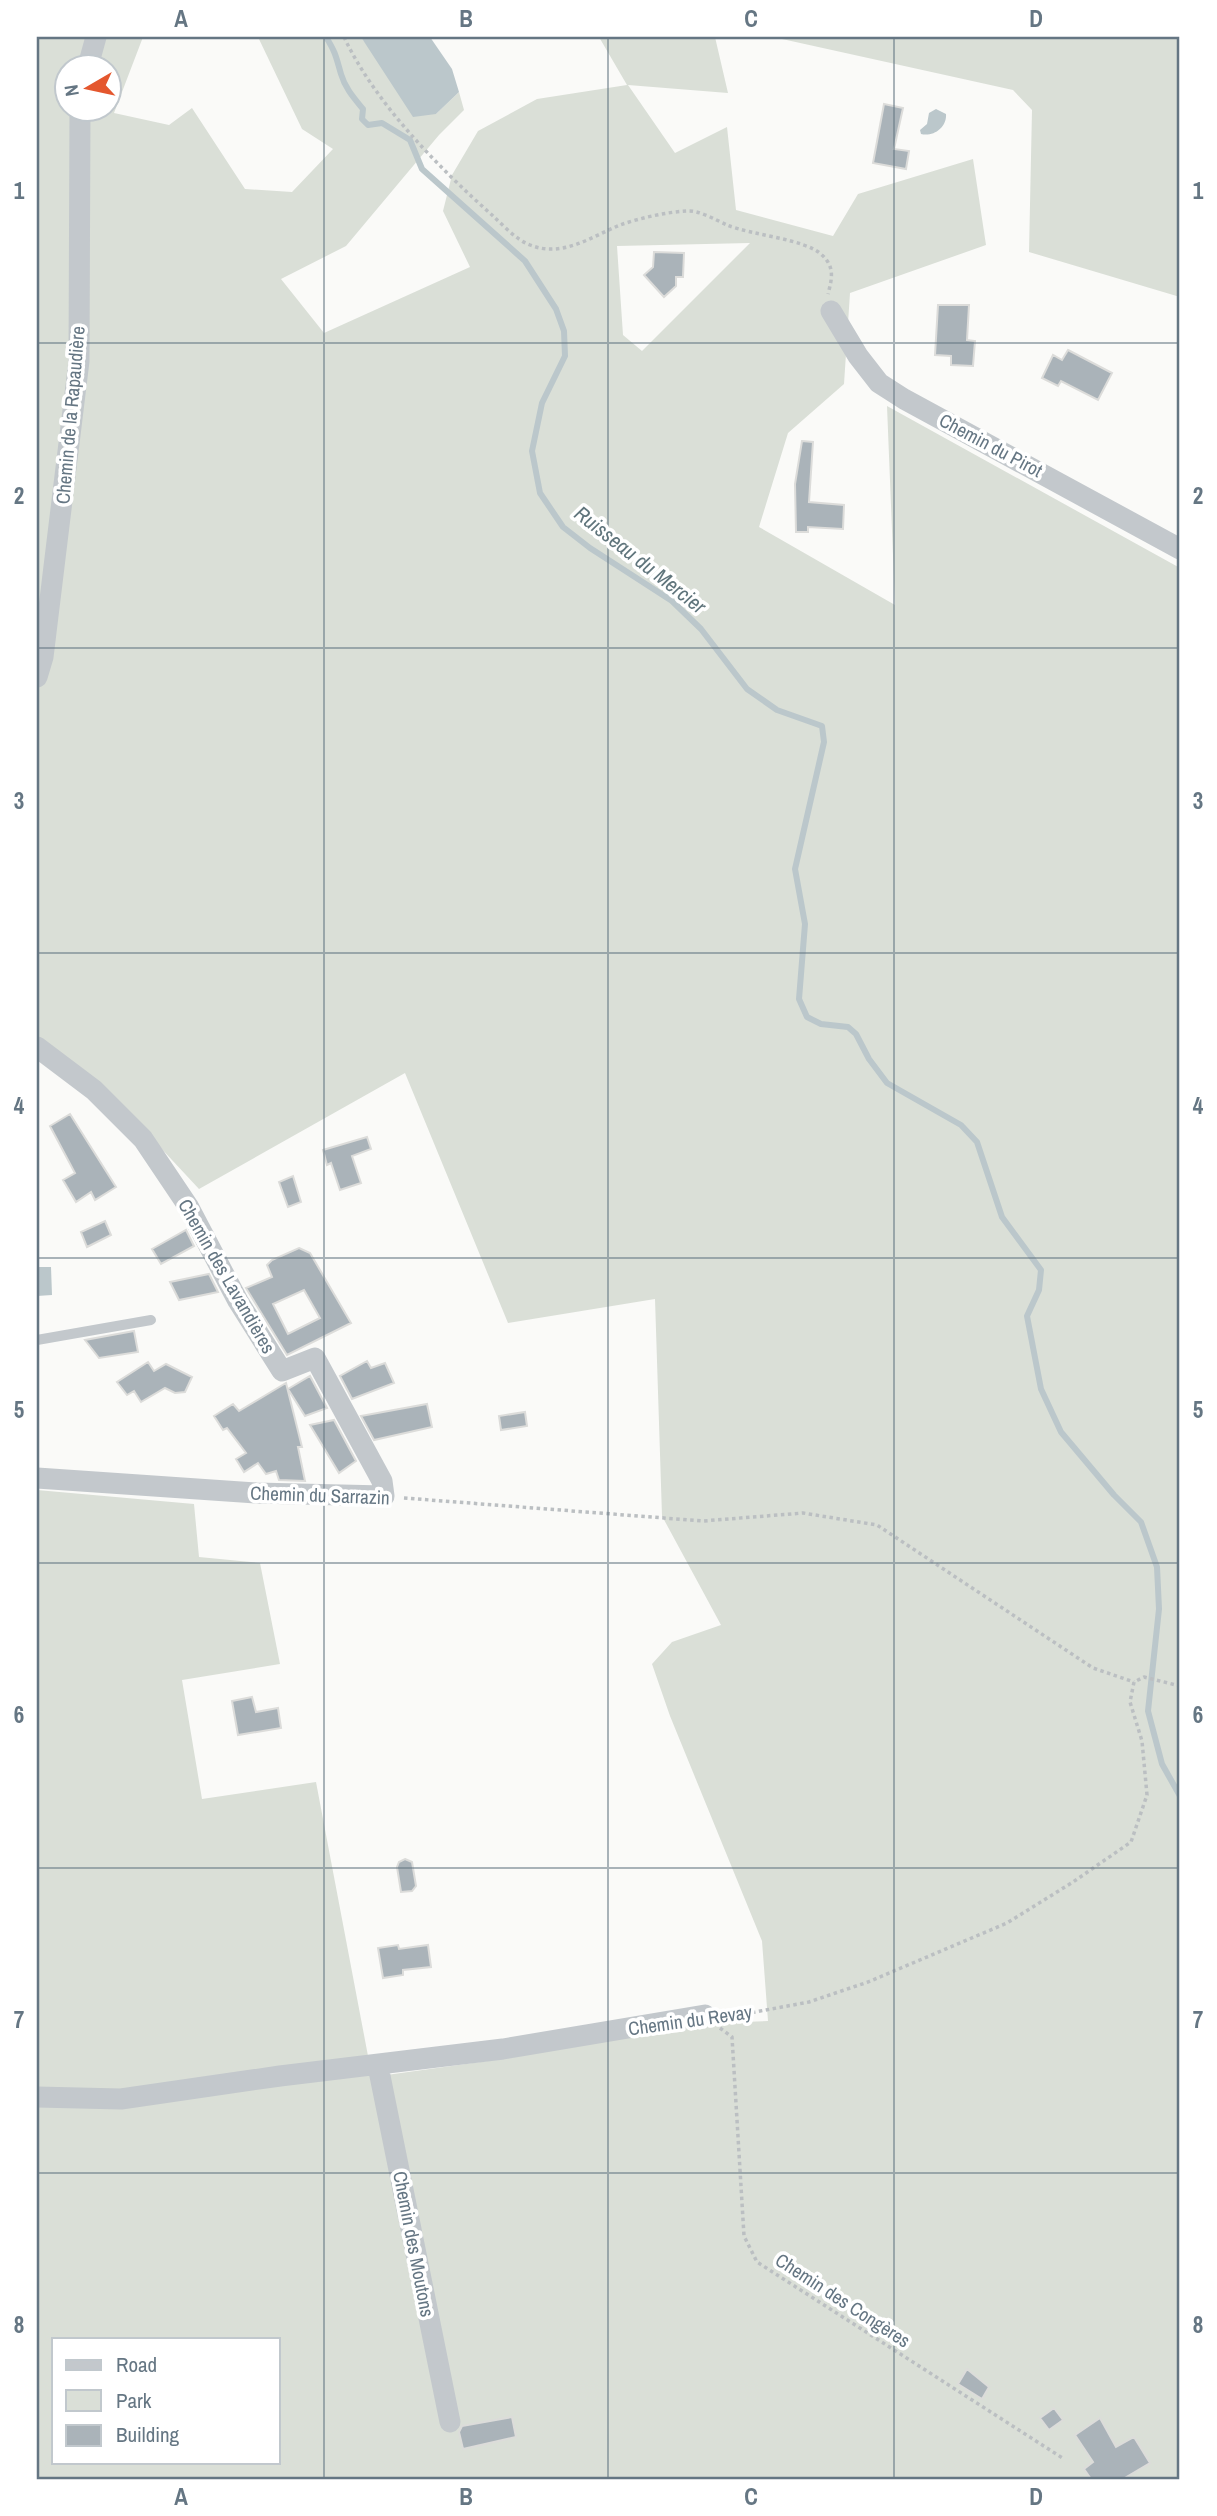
<svg xmlns="http://www.w3.org/2000/svg" width="1217" height="2516" font-family="'Archivo Narrow',sans-serif">
<style>
.green{fill:#dadfd7;fill-rule:evenodd}
.water{fill:#bbc7cb}
.lines{fill:none;stroke-linecap:round;stroke-linejoin:round}
.stream{stroke:#bbc7cb;stroke-width:6}
.building{fill:#aab3b9;stroke:#dcdcda;stroke-width:2;fill-rule:evenodd}
.path{stroke:#bbbfc2;stroke-width:3.5;stroke-dasharray:3.5 3.5;stroke-linecap:butt}
.lane{stroke:#c3c8cc;stroke-width:10}
.street{stroke:#c3c8cc;stroke-width:21}
.grid{fill:none;stroke:#657683;stroke-width:2;stroke-opacity:0.55}
.labels{text-anchor:middle;stroke-width:7;stroke-linejoin:round;paint-order:stroke}
.street-label{font-size:19px;fill:#657683;stroke:#fff}
.water-label{font-size:21px;font-style:italic;fill:#60757c;stroke:#fff}
.neatline{fill:none;stroke:#657683;stroke-width:2.5}
.grid-label{font-size:23px;text-anchor:middle;font-weight:bold;fill:#657683}
</style>
<rect width="100%" height="100%" fill="#fafaf8"/>
<!-- green -->
<path class="green" d="M 37,37 L 143,37 L 114,113 L 169,125 L 192,108 L 245,189 L 292,192 L 333,149 L 302,129 L 258,37 L 361,37 L 371,50 L 436,114 L 459,92 L 464,110 L 439,135 L 346,246 L 281,279 L 324,333 L 470,267 L 443,211 L 452,175 L 478,131 L 537,99 L 627,85 L 599,37 L 715,37 L 728,93 L 628,85 L 675,153 L 727,127 L 736,210 L 833,236 L 858,194 L 973,159 L 986,245 L 850,293 L 844,384 L 788,433 L 759,527 L 895,605 L 887,406 L 1180,568 L 1180,2479 L 37,2479 L 37,1490 L 194,1504 L 199,1557 L 260,1563 L 280,1664 L 182,1680 L 202,1799 L 316,1782 L 372,2077 L 509,2058 L 754,2012 L 743,2022 L 768,2021 L 762,1941 L 670,1716 L 652,1664 L 672,1642 L 721,1625 L 662,1516 L 655,1299 L 508,1323 L 405,1073 L 199,1189 L 118,1102 L 37,1037 ZM 66,66 L 108,66 L 108,108 L 66,108 ZM 750,243 L 642,351 L 623,335 L 617,246 ZM 54,2339 L 278,2339 L 278,2462 L 54,2462 Z
M 773,37 L 1180,37 L 1180,297 L 1029,252 L 1032,110 L 1013,90 Z"/>
<!-- water -->
<path class="water" d="M 361,37 L 430,37 L 452,69 L 459,92 L 436,114 L 413,117 Z
M 936,109 L 946,114 C 947,127 934,137 921,134 L 920,130 L 927,124 L 929,113 Z
M 37,1267 L 51,1267 L 52,1295 L 37,1296 Z"/>
<g class="lines">
<!-- stream -->
<path class="stream" d="M 326,37 C 336,53 336,57 341,74 C 345,88 354,98 363,109 L 362,119 L 368,125 L 382,123 L 410,140 L 422,169 L 525,261 L 556,309 L 564,331 L 565,356 L 542,403 L 532,451 L 540,493 L 563,527 L 590,548 L 672,601 L 701,629 L 747,689 L 777,710 L 822,726 L 824,742 L 795,869 L 805,924 L 799,999 L 807,1017 L 821,1024 L 848,1027 L 856,1034 L 869,1059 L 887,1083 L 961,1125 L 977,1142 L 1002,1217 L 1041,1270 L 1039,1290 L 1027,1316 L 1041,1389 L 1061,1432 L 1114,1495 L 1141,1522 L 1157,1567 L 1159,1609 L 1148,1711 L 1162,1764 L 1180,1796"/>
</g>
<!-- building -->
<path class="building" d="M 884,104 L 903,108 L 894,149 L 909,151 L 906,169 L 873,163 Z
M 654,252 L 684,253 L 683,277 L 676,277 L 676,286 L 664,297 L 644,275 L 653,267 Z
M 938,305 L 969,305 L 967,340 L 975,341 L 973,366 L 951,365 L 951,356 L 935,355 Z
M 1068,350 L 1112,373 L 1098,400 L 1061,381 L 1058,386 L 1042,378 L 1053,355 L 1062,360 Z
M 802,441 L 813,442 L 809,502 L 844,505 L 843,529 L 808,527 L 808,532 L 796,532 L 795,484 Z
M 70,1114 L 116,1187 L 95,1200 L 91,1192 L 76,1202 L 63,1180 L 75,1173 L 50,1126 Z
M 367,1137 L 371,1149 L 352,1156 L 361,1183 L 340,1190 L 331,1163 L 327,1165 L 323,1150 Z
M 293,1176 L 301,1202 L 288,1207 L 279,1182 Z
M 105,1221 L 111,1235 L 87,1247 L 81,1232 Z
M 186,1230 L 194,1246 L 161,1264 L 152,1249 Z
M 299,1248 L 310,1253 L 351,1323 L 287,1355 L 246,1288 L 272,1277 L 267,1265 L 272,1260 ZM 304,1290 L 320,1318 L 288,1334 L 273,1304 Z
M 209,1274 L 218,1292 L 179,1300 L 170,1282 Z
M 134,1331 L 138,1352 L 99,1358 L 85,1340 Z
M 367,1361 L 371,1368 L 385,1363 L 394,1383 L 352,1399 L 340,1376 Z
M 148,1362 L 154,1371 L 166,1364 L 192,1377 L 185,1392 L 175,1393 L 165,1388 L 141,1402 L 134,1391 L 127,1395 L 117,1382 Z
M 310,1376 L 327,1408 L 305,1416 L 288,1389 Z
M 286,1383 L 302,1447 L 298,1447 L 305,1481 L 279,1480 L 276,1471 L 266,1474 L 258,1463 L 244,1472 L 236,1459 L 246,1453 L 227,1428 L 223,1430 L 214,1416 L 233,1404 L 239,1411 Z
M 427,1404 L 432,1427 L 374,1440 L 361,1416 Z
M 525,1412 L 527,1426 L 501,1430 L 499,1416 Z
M 334,1420 L 356,1461 L 339,1473 L 310,1425 Z
M 252,1697 L 256,1712 L 278,1708 L 281,1728 L 238,1735 L 232,1701 Z
M 405,1859 L 412,1862 L 416,1886 L 412,1891 L 401,1892 L 397,1867 L 399,1862 Z
M 398,1945 L 399,1949 L 428,1945 L 431,1967 L 403,1970 L 403,1975 L 383,1978 L 378,1948 Z
M 967,2369 L 989,2387 L 982,2399 L 958,2384 Z
M 1054,2408 L 1063,2420 L 1049,2430 L 1040,2418 Z
M 512,2417 L 516,2437 L 463,2449 L 459,2432 L 462,2426 Z
M 1100,2418 L 1116,2447 L 1134,2437 L 1150,2463 L 1123,2479 L 1091,2479 L 1084,2469 L 1093,2462 L 1075,2435 Z"/>
<g class="lines">
<!-- path -->
<path class="path" d="M 344,37 C 375,103 438,167 492,215 C 503,225 515,239 530,245 C 562,258 591,237 620,225 C 640,218 666,212 687,211 C 699,210 716,220 727,225 C 751,235 806,239 822,255 C 835,267 832,279 828,294
M 404,1498 L 703,1521 L 803,1513 L 877,1525 L 1093,1668 L 1134,1682
M 724,2014 L 755,2012 L 809,2002 L 868,1982 L 1007,1923 L 1073,1882 L 1131,1842 L 1147,1795 L 1142,1741 L 1130,1702 L 1134,1682 L 1144,1677 L 1180,1686
M 720,2028 L 732,2037 L 744,2236 L 757,2262 L 1064,2459"/>
<!-- lane -->
<path class="lane" d="M 37,1340 L 151,1320"/>
<!-- street -->
<path class="street" d="M 88,66 L 96,37
M 831,311 L 858,356 L 879,383 L 904,399 L 1180,549
M 37,677 L 43,657 L 79,361 L 80,108
M 37,1047 L 94,1090 L 143,1139 L 188,1206 L 238,1301 L 282,1371 L 315,1358 L 382,1481 L 384,1496 L 256,1493 L 37,1478
M 378,2066 L 450,2422
M 37,2097 L 121,2099 L 280,2076 L 503,2049 L 705,2015"/>
</g>
<!-- grid -->
<path class="grid" d="M 324,37 L 324,2479M 608,37 L 608,2479M 894,37 L 894,2479M 37,343 L 1180,343M 37,648 L 1180,648M 37,953 L 1180,953M 37,1258 L 1180,1258M 37,1563 L 1180,1563M 37,1868 L 1180,1868M 37,2173 L 1180,2173"/>
<g class="labels">
<!-- street labels -->
<g class="street-label">
<text transform="translate(70 415) rotate(-85)" y="7">Chemin de la Rapaudière</text>
<text transform="translate(991 445) rotate(28)" y="7">Chemin du Pirot</text>
<text transform="translate(227 1276) rotate(60)" y="7">Chemin des Lavandières</text>
<text transform="translate(320 1495) rotate(2)" y="7">Chemin du Sarrazin</text>
<text transform="translate(690 2020) rotate(-8)" y="7">Chemin du Revay</text>
<text transform="translate(414 2244) rotate(79)" y="7">Chemin des Moutons</text>
<text transform="translate(843 2300) rotate(33)" y="7">Chemin des Congères</text>
</g>
<!-- water labels -->
<g class="water-label">
<text transform="translate(640 560) rotate(38)" y="7">Ruisseau du Mercier</text>
</g>
</g>
<!-- border -->
<rect width="1217" height="2516" fill="none" stroke="#ffffff" stroke-width="77"/>
<!-- legend -->
<rect x="52" y="2338" width="228" height="126" fill="#ffffff" stroke="#c1c8cd" stroke-width="2"/>
<rect x="66" y="2360" width="35" height="10" fill="#c3c8cc" stroke="#c1c8cd" stroke-width="2"/>
<text x="116" y="2372" font-size="21" fill="#657683">Road</text>
<rect x="66" y="2390" width="35" height="21" fill="#dadfd7" stroke="#c1c8cd" stroke-width="2"/>
<text x="116" y="2408" font-size="21" fill="#657683">Park</text>
<rect x="66" y="2425" width="35" height="21" fill="#aab3b9" stroke="#c1c8cd" stroke-width="2"/>
<text x="116" y="2442" font-size="21" fill="#657683">Building</text>
<!-- north arrow -->
<g transform="translate(88 88) rotate(261)"><circle r="33" fill="#ffffff" stroke="#c1c8cd" stroke-width="2"/>
<path d="M0-5L12 26L0 18L-12 26Z" fill="#e4572e"/>
<text y="-10" font-size="19" font-weight="bold" text-anchor="middle" fill="#657683">N</text>
</g>
<rect x="38" y="38" width="1140" height="2440" class="neatline"/>
<g class="grid-label">
<text x="181" y="27">A</text>
<text x="466" y="27">B</text>
<text x="751" y="27">C</text>
<text x="1036" y="27">D</text>
<text x="19" y="199">1</text>
<text x="1198" y="199">1</text>
<text x="19" y="504">2</text>
<text x="1198" y="504">2</text>
<text x="19" y="809">3</text>
<text x="1198" y="809">3</text>
<text x="19" y="1114">4</text>
<text x="1198" y="1114">4</text>
<text x="19" y="1418">5</text>
<text x="1198" y="1418">5</text>
<text x="19" y="1723">6</text>
<text x="1198" y="1723">6</text>
<text x="19" y="2028">7</text>
<text x="1198" y="2028">7</text>
<text x="19" y="2333">8</text>
<text x="1198" y="2333">8</text>
<text x="181" y="2505">A</text>
<text x="466" y="2505">B</text>
<text x="751" y="2505">C</text>
<text x="1036" y="2505">D</text>
</g>
</svg>
